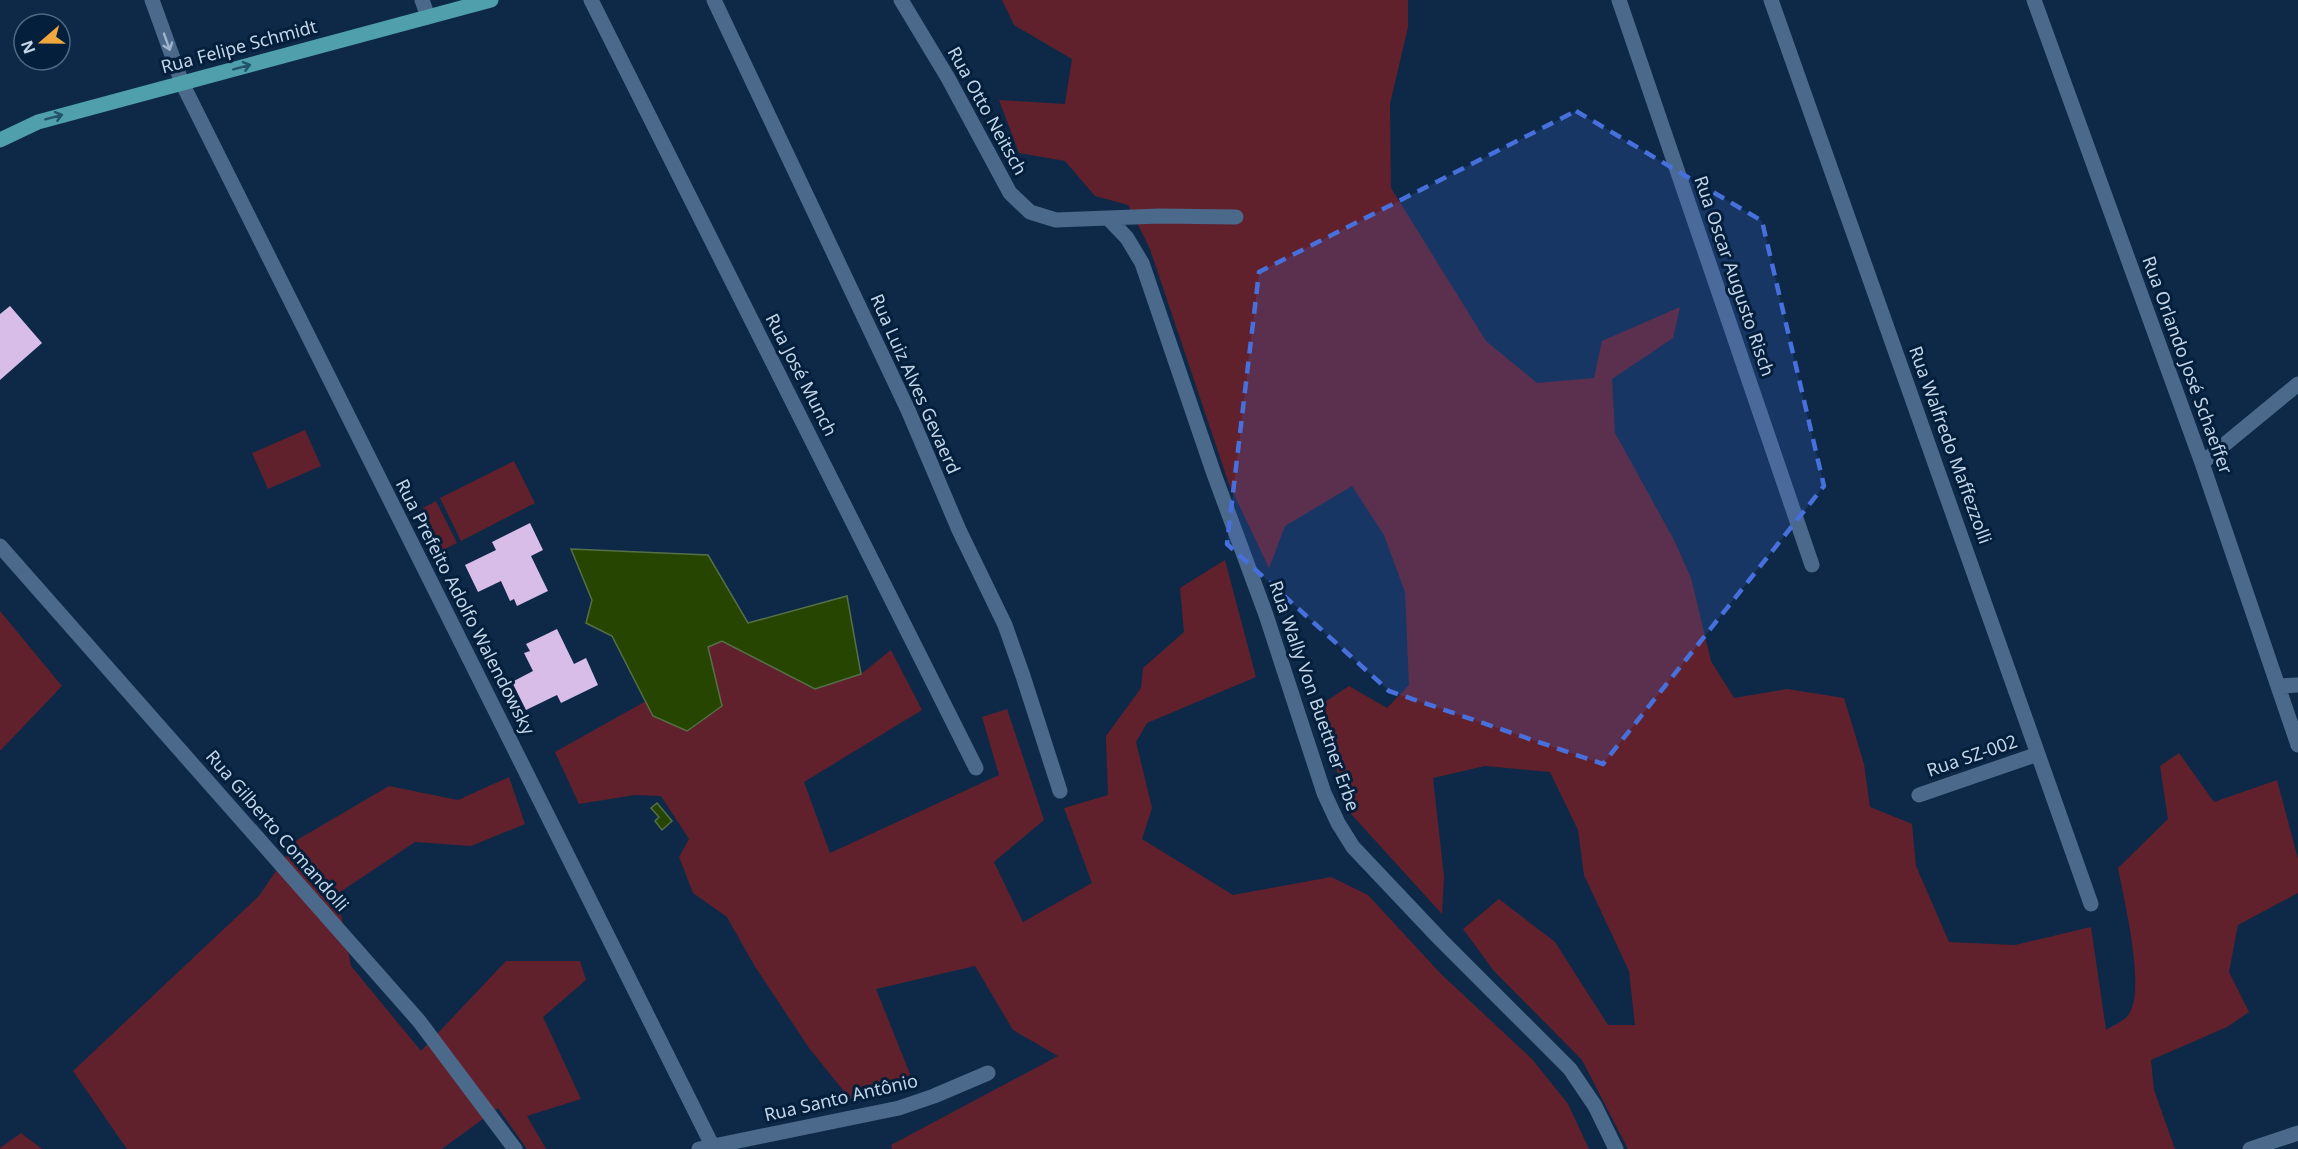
<svg xmlns="http://www.w3.org/2000/svg" width="2298" height="1149" font-family="'Noto Sans',sans-serif">
<style>
.green{fill:#61212c}
.water{fill:#254500;stroke:#557046;stroke-width:1.5}
.building{fill:#d8bde8}
.lines{fill:none;stroke-linecap:round;stroke-linejoin:round}
.minor{stroke:#4b698b;stroke-width:15}
.major{stroke:#4fa0ac;stroke-width:15}
.oneway{stroke:#a0b5cc}
.oneway2{stroke:#215369}
.marked{fill:#4770dc;fill-opacity:0.2;stroke:#4770dc;stroke-width:4.5;stroke-dasharray:12 8;stroke-linejoin:round}
.labels{text-anchor:middle;stroke-width:6;stroke-linejoin:round;paint-order:stroke}
.street-label{font-size:18px;fill:#c4d5e8;stroke:#031f3c}
</style>
<rect width="100%" height="100%" fill="#0d2947"/>
<!-- green -->
<path class="green" d="M 1002,0 L 1408,0 L 1408,27 L 1390,104 L 1391,188 L 1486,341 L 1537,383 L 1594,378 L 1602,341 L 1680,307 L 1673,338 L 1612,379 L 1615,433 L 1674,540 L 1691,578 L 1711,661 L 1734,698 L 1787,689 L 1844,698 L 1864,764 L 1870,807 L 1912,824 L 1916,866 L 1949,942 L 2015,945 L 2091,927 L 2106,1030 C 2112,1026 2125,1021 2129,1014 C 2146,989 2124,900 2118,868 L 2168,819 L 2160,766 L 2179,753 L 2214,802 L 2277,780 L 2298,859 L 2298,893 L 2238,925 L 2229,972 L 2249,1012 L 2227,1027 L 2151,1060 L 2154,1090 L 2175,1149 L 1628,1149 L 1582,1060 L 1494,971 L 1463,929 L 1499,899 L 1555,942 L 1608,1025 L 1635,1025 L 1629,971 L 1584,875 L 1578,830 L 1550,772 L 1485,766 L 1433,778 L 1444,877 L 1442,914 L 1352,815 L 1316,708 L 1349,686 L 1387,708 L 1409,685 L 1405,592 L 1384,535 L 1352,486 L 1285,526 L 1269,568 L 1229,484 L 1150,249 L 1128,205 L 1095,196 L 1065,161 L 1019,153 L 999,100 L 1065,104 L 1072,59 L 1014,25 Z
M 305,430 L 321,466 L 268,489 L 252,453 Z
M 514,461 L 535,503 L 461,541 L 440,498 Z
M 436,501 L 457,543 L 443,550 L 423,508 Z
M 1225,560 L 1256,677 L 1147,723 L 1136,742 L 1152,808 L 1142,839 L 1233,895 L 1331,877 L 1368,895 L 1441,974 L 1532,1059 L 1568,1104 L 1589,1149 L 892,1149 L 891,1145 L 1058,1056 L 1013,1030 L 975,966 L 876,989 L 914,1084 L 851,1100 L 809,1048 L 754,965 L 727,917 L 693,893 L 679,857 L 689,839 L 661,796 L 635,795 L 579,804 L 555,752 L 646,701 L 653,716 L 722,706 L 708,646 L 722,641 L 815,689 L 861,674 L 891,650 L 922,710 L 804,782 L 830,853 L 999,775 L 982,717 L 1007,709 L 1044,820 L 994,862 L 1023,922 L 1092,883 L 1064,808 L 1108,795 L 1106,736 L 1141,688 L 1143,668 L 1184,632 L 1180,588 Z
M 0,611 L 62,686 L 0,751 Z
M 509,777 L 525,824 L 471,846 L 415,842 L 337,894 L 351,966 L 421,1051 L 506,961 L 580,961 L 586,980 L 543,1017 L 581,1099 L 527,1116 L 546,1149 L 527,1149 L 498,1108 L 442,1149 L 127,1149 L 73,1071 L 259,896 L 297,840 L 389,786 L 458,800 Z
M 21,1133 L 42,1149 L 0,1149 L 0,1148 Z"/>
<!-- water -->
<path class="water" d="M 571,549 L 708,555 L 748,623 L 847,596 L 861,674 L 815,689 L 722,641 L 708,647 L 722,706 L 687,731 L 653,716 L 612,636 L 586,623 L 592,600 Z
M 657,803 L 672,821 L 662,830 L 655,821 L 659,817 L 651,808 Z"/>
<!-- building -->
<path class="building" d="M 10,306 L 42,343 L 0,380 L 0,314 Z
M 530,523 L 543,550 L 531,556 L 548,591 L 517,606 L 514,599 L 510,601 L 501,581 L 478,592 L 465,565 L 496,550 L 492,542 Z
M 557,629 L 574,664 L 586,658 L 598,685 L 561,703 L 557,695 L 526,710 L 512,682 L 533,671 L 524,653 L 530,651 L 526,644 Z"/>
<g class="lines">
<!-- minor -->
<path class="minor" d="M 152,0 L 182,83 L 714,1149
M 422,0 L 428,17
M 591,0 L 976,768
M 714,0 L 908,410 L 959,530 L 1005,625 L 1023,676 L 1060,791
M 901,0 L 948,78 L 1010,193 L 1030,212 L 1056,220 L 1160,216 L 1236,217
M 1619,0 L 1812,565
M 1771,0 L 2091,904
M 2034,0 L 2202,463 L 2298,745
M 1108,218 L 1127,238 L 1142,263 L 1214,474 L 1266,615 L 1324,793 L 1338,823 L 1353,847 L 1440,939 L 1570,1069 L 1595,1106 L 1616,1149
M 2202,463 L 2298,384
M 0,546 L 419,1021 L 515,1149
M 2279,686 L 2298,685
M 1919,795 L 2038,754
M 699,1149 L 899,1108 L 934,1096 L 988,1073
M 2250,1149 L 2298,1133"/>
<!-- major -->
<path class="major" d="M 0,140 L 38,122 L 491,0"/>
</g>
<!-- one-way arrows -->
<defs><path id="oneway-shaft" d="M-6 0H5M1.5-3L5.5 0L1.5 3" fill="none" stroke-width="1.6" stroke-linecap="round" stroke-linejoin="round" transform="scale(1.5)"/></defs>
<use class="oneway" href="#oneway-shaft" transform="translate(167 42) rotate(70)"/>
<g class="oneway2">
<use href="#oneway-shaft" transform="translate(242 67) rotate(-15)"/>
<use href="#oneway-shaft" transform="translate(54 117) rotate(-15)"/>
</g>
<!-- marked area -->
<path class="marked" d="M 1576,111 L 1762,221 L 1824,486 L 1603,764 L 1389,691 L 1227,544 L 1259,272 Z"/>
<g class="labels">
<!-- street labels -->
<g class="street-label">
<text transform="translate(239 47) rotate(-15)" y="6">Rua Felipe Schmidt</text>
<text transform="translate(987 111) rotate(61)" y="6">Rua Otto Neitsch</text>
<text transform="translate(1734 276) rotate(71)" y="6">Rua Oscar Augusto Risch</text>
<text transform="translate(2187 365) rotate(70)" y="6">Rua Orlando José Schaeffer</text>
<text transform="translate(801 375) rotate(63)" y="6">Rua José Munch</text>
<text transform="translate(915 384) rotate(66)" y="6">Rua Luiz Alves Gevaerd</text>
<text transform="translate(1950 445) rotate(70)" y="6">Rua Walfredo Maffezzolli</text>
<text transform="translate(465 607) rotate(63)" y="6">Rua Prefeito Adolfo Walendowsky</text>
<text transform="translate(1314 696) rotate(71)" y="6">Rua Wally Von Buettner Erbe</text>
<text transform="translate(1972 756) rotate(-19)" y="6">Rua SZ-002</text>
<text transform="translate(277 831) rotate(49)" y="6">Rua Gilberto Comandolli</text>
<text transform="translate(841 1098) rotate(-13)" y="6">Rua Santo Antônio</text>
</g>
</g>
<!-- north arrow -->
<g transform="translate(42 42) rotate(250)"><circle r="28" fill="#031f3c" stroke="#506881" stroke-width="1.5"/>
<path d="M0-4.5L10 22L0 15L-10 22Z" fill="#efa73d"/>
<text y="-9" font-size="16" font-weight="bold" text-anchor="middle" fill="#c4d5e8">N</text>
</g>
</svg>
